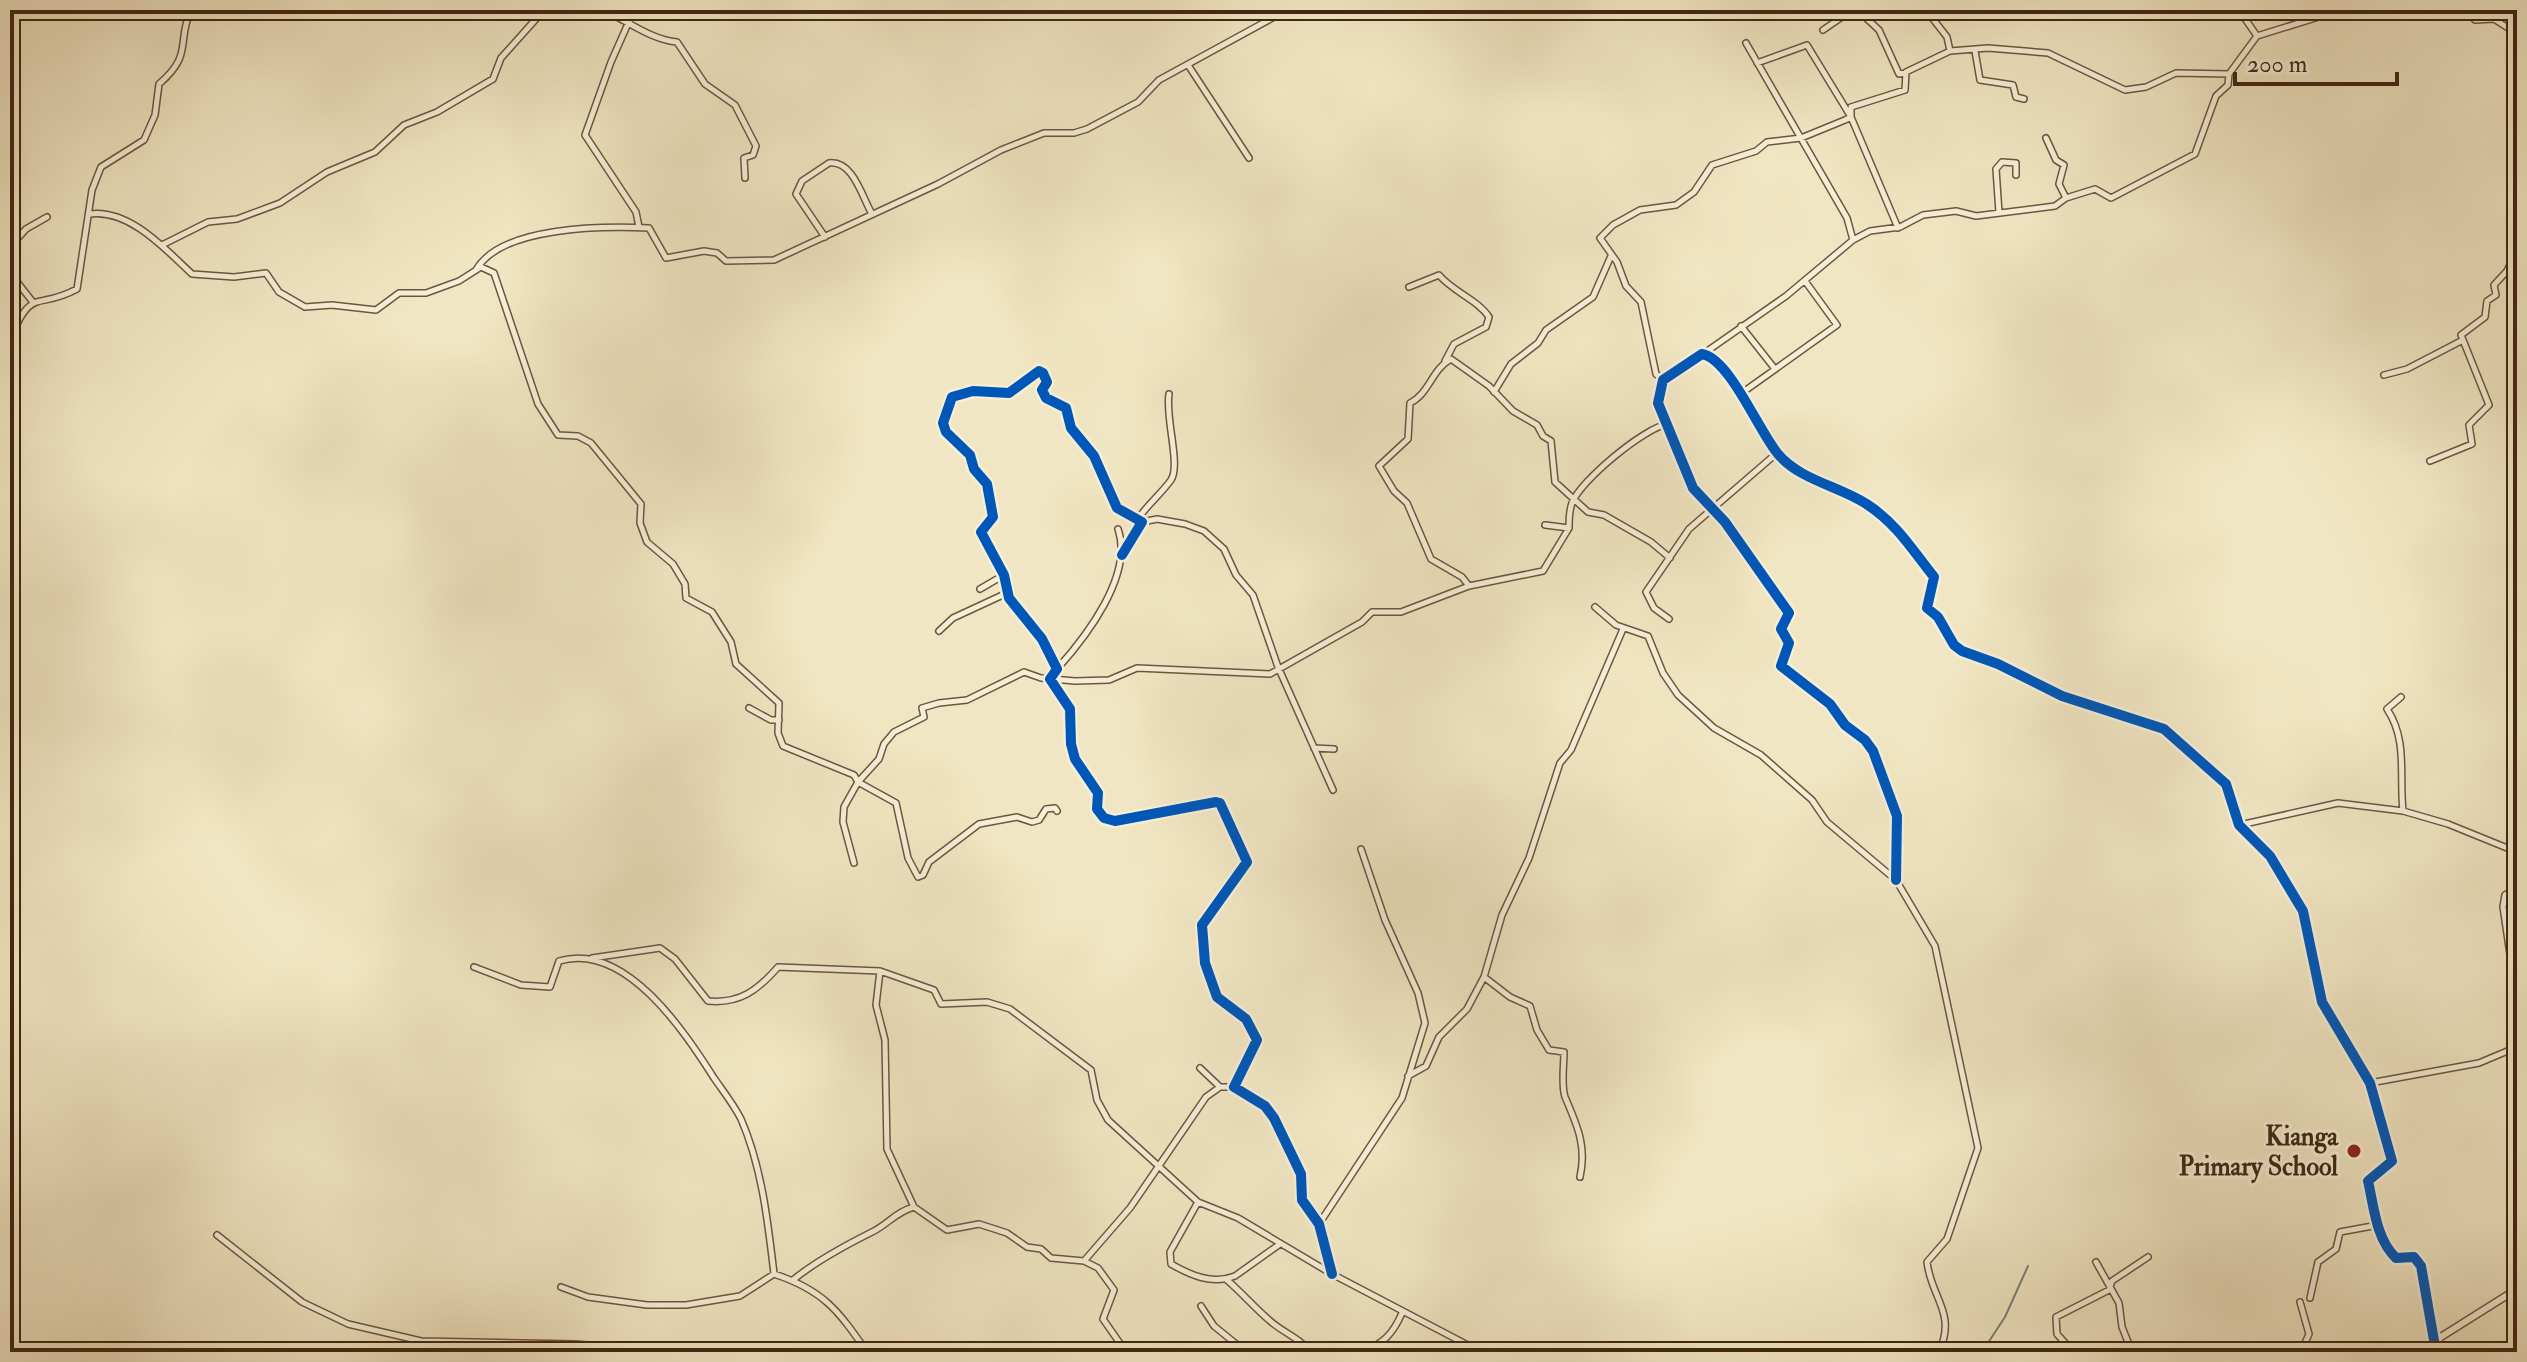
<svg xmlns="http://www.w3.org/2000/svg" width="2527" height="1362" font-family="'IM FELL Double Pica',serif">
<style>
.lines{fill:none;stroke-linecap:round;stroke-linejoin:round}
.stream{stroke:#7a817a;stroke-width:2}
.minor-casing{stroke:#6c563f;stroke-width:8}
.tertiary-casing{stroke:#6c563f;stroke-width:9}
.minor{stroke:#f6efd8;stroke-width:5}
.tertiary{stroke:#f6efd8;stroke-width:6}
.cycleway-casing{stroke:#f6efd8;stroke-width:15}
.cycleway{stroke:#0057b8;stroke-width:10}
.poi-dot{fill:#8f2418;stroke:#f6efd8;stroke-width:3}
.labels{text-anchor:middle;stroke-width:6;stroke-linejoin:round;paint-order:stroke}
.poi-label{font-size:26px;font-weight:bold;fill:#402613;stroke:#f6efd8;text-anchor:end}
</style>
<rect width="100%" height="100%" fill="#f1e6c3"/>
<filter id="stains"><feTurbulence type="fractalNoise" baseFrequency=".0025" numOctaves="4"/><feColorMatrix values="0 0 0 0 .2 0 0 0 0 .09 0 0 0 0 .02 0 0 0 .5 -.17"/></filter>
<radialGradient id="worn" r=".72"><stop offset=".6" stop-color="#630" stop-opacity="0"/><stop offset="1" stop-color="#630" stop-opacity=".3"/></radialGradient>
<g class="lines">
<!-- stream -->
<path class="stream" d="M 1982,1352 L 2005,1317 L 2028,1266"/>
<!-- minor casing -->
<g class="minor-casing">
<path id="minor" d="M 602,10 C 627,20 651,40 677,42 L 705,84 L 735,105 L 756,146 L 753,155 L 744,158 L 745,178
M 634,10 L 611,62 L 585,135 L 636,212 L 639,227
M 1926,10 L 1947,37 L 1950,51
M 2239,10 L 2257,36
M 2466,10 L 2475,20 L 2494,19 L 2508,28 L 2517,11
M 1823,30 L 1842,17 L 1865,17 L 1879,30 L 1899,74 L 1906,73
M 1975,51 L 1980,80 L 2013,85 L 2016,97 L 2024,99
M 1757,63 L 1807,45 L 1851,117 L 1898,228
M 1188,65 L 1249,158
M 2229,74 L 2257,36 L 2341,10
M 2046,138 L 2056,160 L 2064,165 L 2059,184 L 2066,198
M 1999,213 L 1996,169 L 2002,162 L 2016,163 L 2016,175
M 90,214 C 130,209 166,250 192,274 L 234,277 L 266,273 L 279,292 L 305,307 L 332,305 L 376,310 L 399,293 L 426,293 L 459,281 L 481,267 L 494,273 L 538,404 L 558,435 L 578,436 L 591,443 L 641,504 L 640,523 L 647,542 L 673,564 L 685,584 L 686,598 L 712,612 L 731,642 L 736,664 L 779,703 L 778,733 L 783,746 L 854,775 L 858,782 L 844,807 L 843,822 L 854,863
M 825,237 L 796,194 L 802,181 L 829,163 C 853,160 862,197 872,214
M 162,245 L 208,222 L 237,219 L 280,203 L 327,172 L 375,152 L 404,125 L 437,112 L 493,79 L 501,58 L 544,10
M 10,247 L 26,229 L 47,217
M 10,250 L 14,278 L 32,301
M 476,270 C 501,226 603,226 649,228 L 666,258 L 704,251 L 717,253 L 726,261 L 774,260 L 938,184 L 1001,150 L 1044,133 L 1074,133 L 1087,129 L 1138,102 L 1159,80 L 1287,10
M 1409,287 L 1439,275 C 1452,291 1478,300 1489,317 L 1486,327 L 1454,344 L 1445,361
M 1741,326 L 1775,369
M 10,339 C 33,285 36,311 77,289 L 92,190 L 101,167 L 144,140 L 155,115 L 159,84 C 194,54 176,42 191,10
M 1703,354 L 1786,296 L 1853,240 L 1847,218 L 1746,43
M 2384,375 L 2407,369 L 2461,341
M 1663,380 L 1656,374 L 1641,302 L 1626,286 L 1617,262 L 1600,238 L 1613,225 L 1640,210 L 1676,205 L 1694,192 L 1712,165 L 1756,151 L 1767,142 L 1801,138 L 1845,120 L 1851,117 L 1851,107 L 1905,90 L 1906,72 L 1950,51 L 1988,48 L 2048,53 L 2125,90 L 2146,87 L 2176,73 L 2229,74 L 2228,85 L 2216,96 L 2195,154 L 2111,198 L 2095,189 L 2066,198 L 2055,206 L 1976,216 L 1956,211 L 1923,215 L 1900,227 L 1870,231 L 1853,240
M 1494,392 L 1511,364 L 1538,343 L 1546,330 L 1593,297 L 1611,256
M 1739,395 L 1837,325 L 1805,281
M 2430,461 L 2472,444 L 2469,425 L 2489,405 L 2461,335 L 2485,317 L 2487,301 L 2496,295 L 2494,285 L 2507,271 L 2517,250
M 1138,519 C 1147,505 1161,494 1171,480 C 1181,465 1165,418 1169,394
M 1142,522 L 1157,519 L 1185,524 L 1204,531 L 1224,549 L 1236,575 L 1253,595 L 1278,667 L 1333,790
M 1545,525 L 1569,528 C 1569,520 1569,511 1572,503 C 1580,481 1645,427 1668,424
M 1122,555 L 1142,522 L 1117,508 L 1094,456 L 1071,428 L 1066,408 L 1046,398 L 1042,390 L 1047,382 L 1043,373 L 1039,371 L 1009,393 L 973,391 L 952,397 L 943,423 L 946,432 L 970,455 L 974,469 L 987,484 L 993,517 L 981,532 L 1004,575 L 1009,598 L 1042,639 L 1057,669 L 1050,679 L 1070,709 L 1071,744 L 1075,759 L 1098,793 L 1097,809 L 1104,818 L 1115,821 L 1216,802 L 1220,803 L 1247,862 L 1202,925 L 1205,963 L 1217,997 L 1246,1019 L 1257,1040 L 1234,1087 L 1265,1106 L 1274,1118 L 1301,1174 L 1302,1200 L 1319,1224 L 1332,1274
M 1469,586 L 1462,577 L 1431,559 L 1407,503 L 1394,491 L 1379,466 L 1408,439 L 1410,403 C 1429,394 1432,369 1451,359 L 1489,386 L 1513,411 L 1537,425 L 1543,436 L 1551,441 L 1555,482 L 1588,512 L 1604,515 L 1651,542 L 1670,558
M 980,589 L 1004,575
M 1595,607 L 1616,625 L 1648,636 L 1663,673 L 1678,695 L 1714,728 L 1761,755 L 1812,800 L 1827,822 L 1896,880 L 1935,946 L 1978,1148 L 1947,1239 L 1927,1262 C 1931,1298 1957,1313 1939,1352
M 1669,619 L 1654,608 L 1646,592 L 1689,529 L 1777,453
M 939,631 L 953,618 L 1007,593
M 1057,669 C 1086,637 1134,575 1118,529
M 2401,697 L 2387,709 C 2408,740 2399,776 2403,811 L 2448,824 L 2517,852
M 749,708 L 771,720 L 779,720
M 1314,748 L 1334,749
M 1057,811 L 1055,808 L 1046,809 L 1039,820 L 1032,822 L 1017,817 L 979,824 L 929,862 L 923,875 L 918,877 L 908,858 L 896,803 L 858,782 L 879,759 L 884,744 L 894,732 L 924,717 L 922,708 L 939,703 L 967,700 L 1024,672 L 1041,678 L 1075,681 L 1109,680 L 1137,668 L 1270,674 L 1362,622 L 1372,612 L 1401,612 L 1469,586 L 1543,571 L 1569,528
M 2240,825 L 2338,803 L 2403,811
M 1896,880 L 1897,816 L 1873,751 L 1865,740 L 1845,725 L 1830,704 L 1781,666 L 1789,643 L 1781,629 L 1789,613 L 1725,522 L 1693,488 L 1658,403 L 1663,380 L 1702,354 C 1730,359 1759,432 1778,454 C 1801,481 1840,486 1868,505 C 1897,524 1913,551 1934,577 L 1927,608 L 1938,617 L 1954,645 L 1962,651 L 1998,664 L 2062,696 L 2164,729 L 2226,784 L 2239,825 L 2270,856 L 2303,911 L 2322,1002 L 2370,1083 L 2392,1161 L 2368,1181 C 2374,1207 2376,1239 2396,1258 L 2414,1257 L 2421,1266 L 2436,1352
M 2517,888 L 2505,895 L 2503,907 L 2517,1001
M 592,958 L 660,948 L 675,959 L 708,1001 C 740,1004 758,990 778,967 L 880,971 L 934,990 L 941,1004 L 987,1002 L 1010,1009 L 1091,1070 L 1097,1100 L 1108,1120 L 1198,1202 L 1238,1218 L 1332,1274 L 1481,1352
M 474,967 L 521,985 L 550,987 L 559,961 C 625,941 684,1031 714,1078 C 723,1091 734,1105 741,1119 C 762,1167 768,1223 774,1274
M 880,971 L 876,1005 L 885,1040 L 887,1149 L 914,1207
M 1484,977 L 1510,997 L 1530,1006 L 1537,1030 L 1549,1050 L 1564,1052 C 1564,1065 1561,1085 1565,1097 C 1577,1125 1587,1146 1580,1177
M 1200,1068 L 1220,1087
M 1408,1076 L 1426,1066 L 1439,1037 L 1467,1009 L 1484,977 L 1502,915 L 1529,858 L 1560,763 L 1571,750 L 1623,629
M 2370,1083 L 2479,1063 L 2517,1047
M 1198,1202 L 1170,1252 L 1171,1264 C 1190,1275 1212,1285 1235,1276 L 1280,1244
M 1319,1224 L 1402,1098 L 1425,1023 L 1418,993 L 1385,920 L 1361,849
M 217,1235 L 302,1302 L 348,1324 L 421,1341 L 575,1344 L 677,1352
M 1084,1261 L 1130,1208 L 1206,1097 L 1220,1087 L 1234,1087
M 2096,1262 L 2119,1303 L 2122,1327 L 2132,1352
M 793,1280 C 816,1261 846,1245 872,1232 C 887,1225 897,1211 914,1207 L 947,1230 L 979,1224 L 1007,1233 L 1027,1247 L 1041,1249 L 1051,1258 L 1084,1261 L 1098,1268 L 1114,1290 L 1103,1319 L 1126,1352
M 1227,1280 C 1242,1293 1255,1308 1269,1320 C 1283,1333 1299,1337 1310,1352
M 561,1287 L 588,1297 L 647,1305 L 686,1305 L 740,1296 L 774,1274 C 823,1290 838,1310 867,1352
M 2310,1298 L 2318,1262 L 2336,1249 L 2340,1232 L 2378,1225
M 2300,1302 L 2309,1334 L 2301,1352
M 1201,1306 L 1214,1326 L 1246,1352
M 1362,1352 C 1383,1344 1393,1334 1402,1313
M 2066,1352 L 2066,1344 L 2057,1334 L 2056,1317 L 2109,1290 L 2112,1281 L 2148,1257"/>
</g>
<!-- tertiary casing -->
<g class="tertiary-casing">
<path id="tertiary" d="M 2417,1352 L 2517,1289"/>
</g>
<!-- minor -->
<use href="#minor" class="minor"/>
<!-- tertiary -->
<use href="#tertiary" class="tertiary"/>
<!-- cycleway casing -->
<g class="cycleway-casing">
<path id="cycleway" d="M 1122,555 L 1142,522 L 1117,508 L 1094,456 L 1071,428 L 1066,408 L 1046,398 L 1042,390 L 1047,382 L 1043,373 L 1039,371 L 1009,393 L 973,391 L 952,397 L 943,423 L 946,432 L 970,455 L 974,469 L 987,484 L 993,517 L 981,532 L 1004,575 L 1009,598 L 1042,639 L 1057,669 L 1050,679 L 1070,709 L 1071,744 L 1075,759 L 1098,793 L 1097,809 L 1104,818 L 1115,821 L 1216,802 L 1220,803 L 1247,862 L 1202,925 L 1205,963 L 1217,997 L 1246,1019 L 1257,1040 L 1234,1087 L 1265,1106 L 1274,1118 L 1301,1174 L 1302,1200 L 1319,1224 L 1332,1274
M 1896,880 L 1897,816 L 1873,751 L 1865,740 L 1845,725 L 1830,704 L 1781,666 L 1789,643 L 1781,629 L 1789,613 L 1725,522 L 1693,488 L 1658,403 L 1663,380 L 1702,354 C 1730,359 1759,432 1778,454 C 1801,481 1840,486 1868,505 C 1897,524 1913,551 1934,577 L 1927,608 L 1938,617 L 1954,645 L 1962,651 L 1998,664 L 2062,696 L 2164,729 L 2226,784 L 2239,825 L 2270,856 L 2303,911 L 2322,1002 L 2370,1083 L 2392,1161 L 2368,1181 C 2374,1207 2376,1239 2396,1258 L 2414,1257 L 2421,1266 L 2436,1352"/>
</g>
<!-- cycleway -->
<use href="#cycleway" class="cycleway"/>
</g>
<!-- markers -->
<circle class="poi-dot" cx="2354" cy="1151" r="8"/>
<g class="labels">
<!-- poi labels -->
<g class="poi-label">
<text x="2338" y="1145">Kianga<tspan x="2338" dy="30">Primary School</tspan></text>
</g>
</g>
<!-- margin -->
<rect width="2527" height="1362" fill="none" stroke="#f1e6c3" stroke-width="40"/>
<rect x="12" y="12" width="2503" height="1338" fill="none" stroke="#402613" stroke-width="4"/>
<rect x="20" y="20" width="2487" height="1322" fill="none" stroke="#402613" stroke-width="2"/>
<!-- scale -->
<path d="M2235 72v12h162v-12" fill="none" stroke="#402613" stroke-width="4"/>
<text x="2247" y="72" font-size="24" fill="#402613" stroke="#f6efd8" stroke-width="6" paint-order="stroke">200 m</text>
<rect width="100%" height="100%" filter="url(#stains)"/>
<rect width="100%" height="100%" fill="url(#worn)"/>
</svg>
